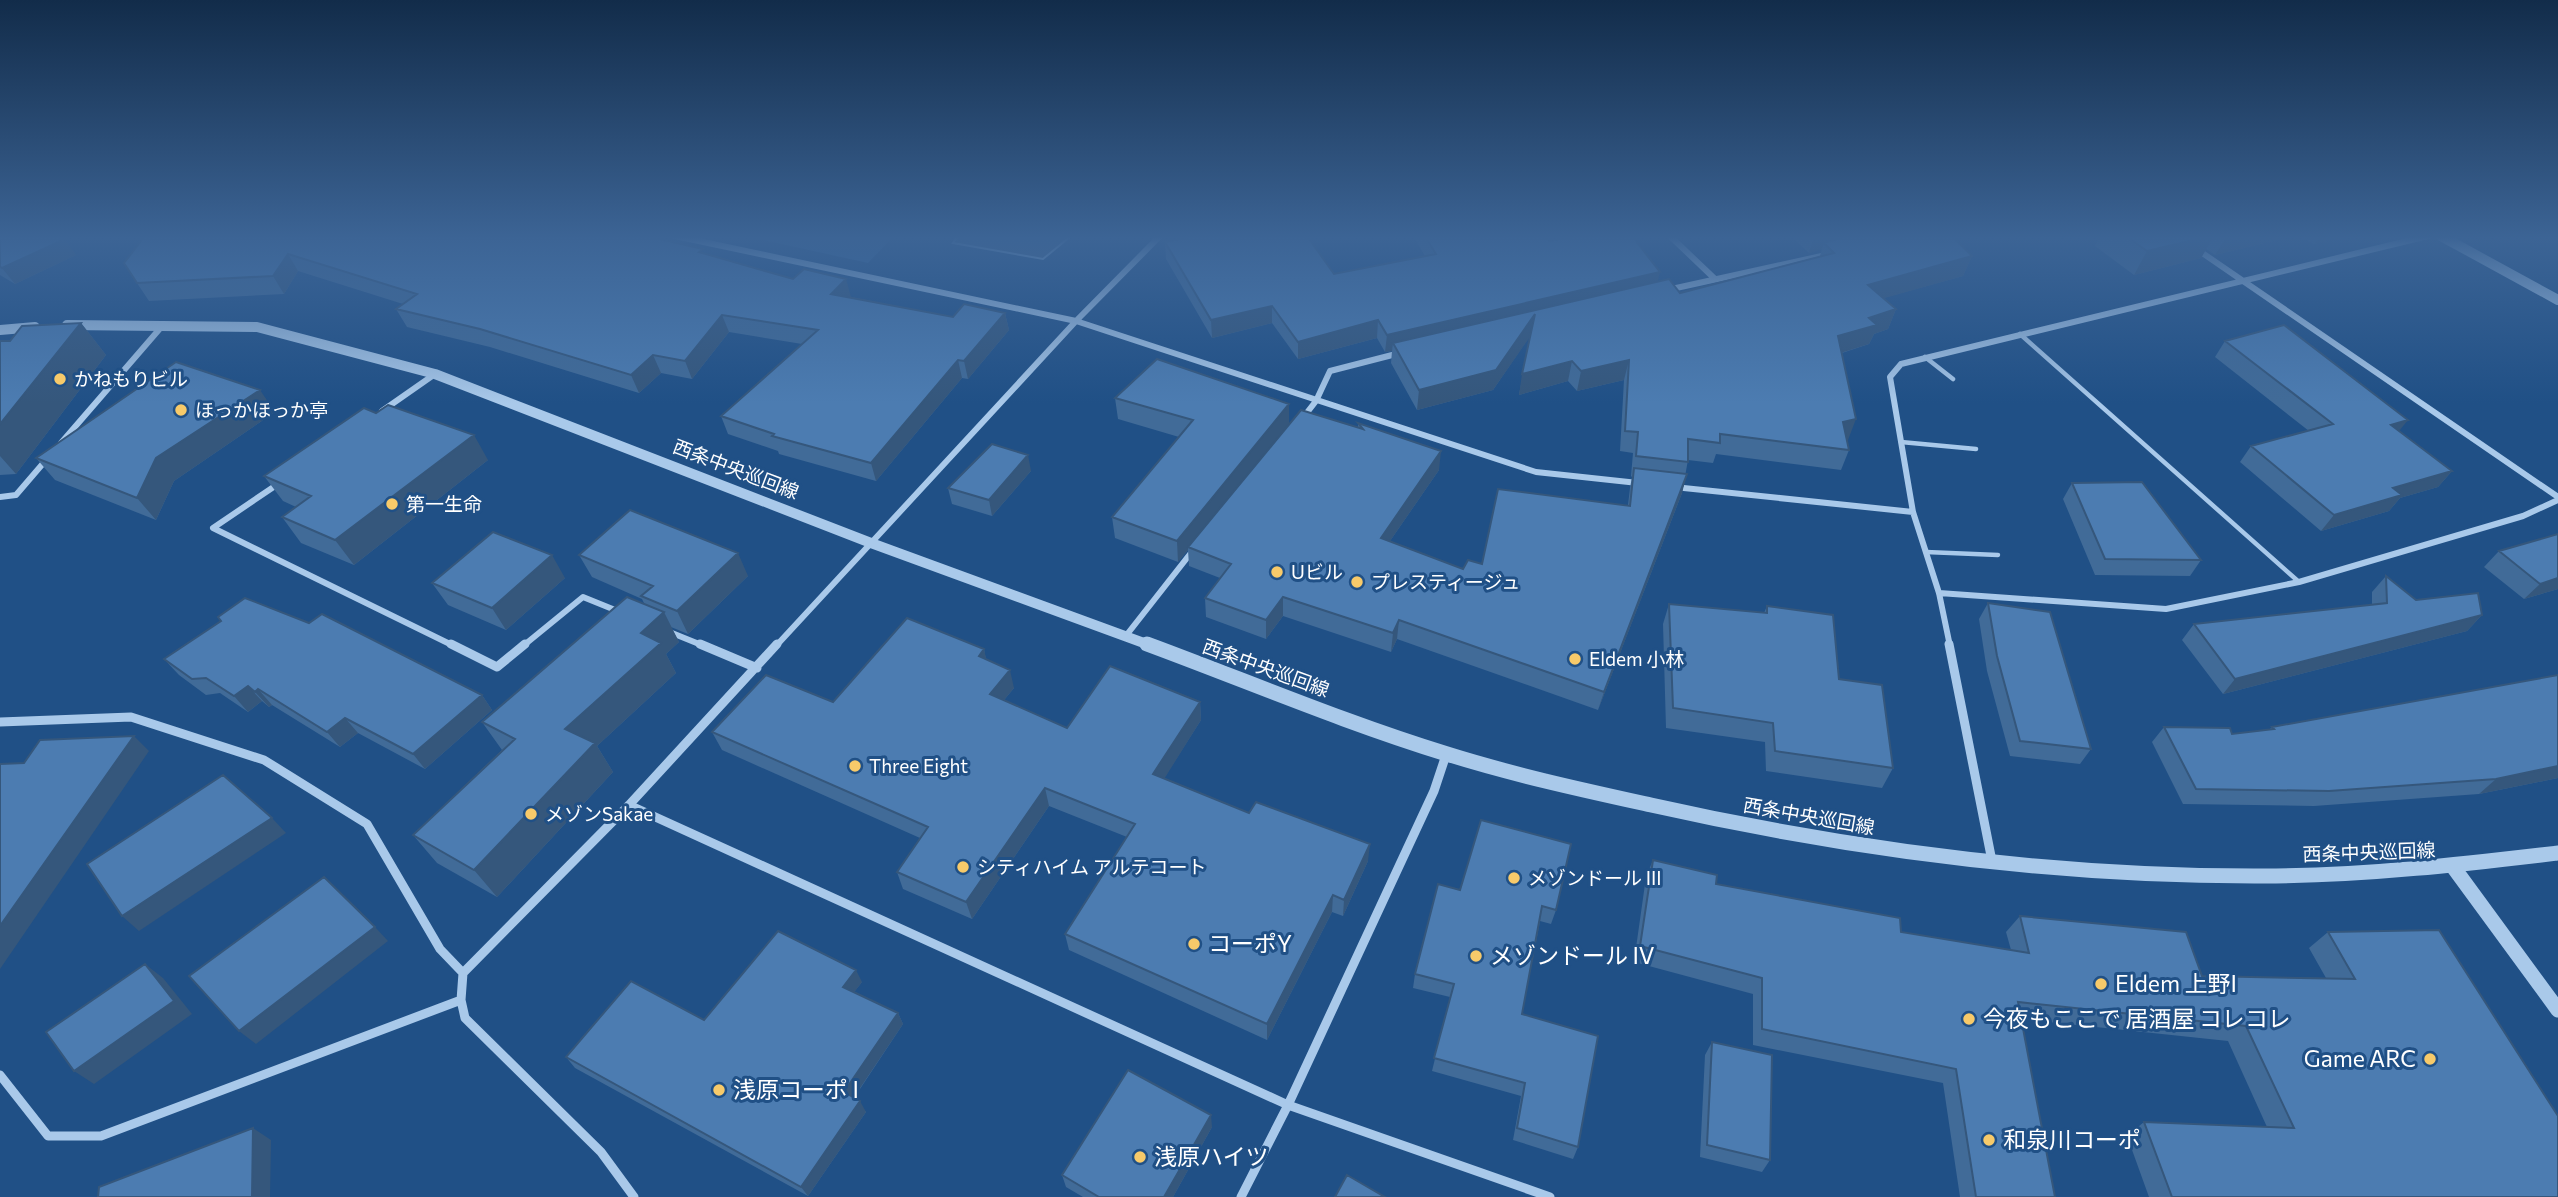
<svg xmlns="http://www.w3.org/2000/svg" width="2558" height="1197" font-family="Commissioner,'Noto Sans JP',sans-serif">
<style>
.green{fill:#346aa4}
.water{fill:#466990;stroke:#9dc4eb;stroke-width:2}
.lines{fill:none;stroke-linecap:round;stroke-linejoin:round}
.service{stroke:#a9c9ea;stroke-width:4.5}
.minor-far1{stroke:#a9c9ea;stroke-width:6}
.minor{stroke:#a9c9ea;stroke-width:9}
.tertiary-far1{stroke:#a9c9ea;stroke-width:10}
.tertiary{stroke:#a9c9ea;stroke-width:15}
.wall{fill:#416b98}
.shaded-wall{fill:#35577c}
.building{fill:#4c7cb1;stroke:#35577c;stroke-width:2}
.poi-dot{fill:#f7ca6a;stroke:#205086;stroke-width:2.5}
.labels{text-anchor:middle;stroke-width:6;stroke-linejoin:round;paint-order:stroke}
.poi-label{font-size:19px;fill:#fff;stroke:#205086;text-anchor:start}
.street-label{font-size:19px;fill:#fff;stroke:#205086}
.near-poi-label{font-size:23px;fill:#fff;stroke:#205086;text-anchor:start}
</style>
<rect width="100%" height="100%" fill="#205086"/>
<!-- green -->
<path class="green" d="M 745,236 L 894,236 L 868,263 Z"/>
<!-- water -->
<path class="water" d="M 958,236 L 1071,236 L 1043,259 L 953,243 Z"/>
<g class="lines">
<!-- service -->
<path class="service" d="M 2020,334 L 2299,582
M 1925,357 L 1953,379
M 1901,442 L 1976,449
M 1926,552 L 1998,555"/>
<!-- minor-far1 -->
<path class="minor-far1" d="M 675,236 L 1076,321 L 1536,472 L 1638,483
M 1670,236 L 1715,279
M 2198,250 L 2558,497
M 1667,290 L 1826,255
M 382,411 L 435,374
M 1302,419 L 1316,401 L 1330,371 L 1400,353
M 61,443 L 163,325
M 278,484 L 213,528 L 454,646
M 1674,487 L 1913,512
M 0,497 L 16,495 L 46,460
M 1939,593 L 2166,609 L 2299,582 L 2523,516 L 2558,500
M 667,631 L 704,646
M 1125,637 L 1194,549
M 523,646 L 583,597 L 620,612
M 776,646 L 1076,321 L 1160,236
M 1950,646 L 1939,593 L 1913,512 L 1890,377 L 1901,364 L 2428,236"/>
<!-- minor -->
<path class="minor" d="M 451,644 L 497,667 L 525,644
M 700,644 L 757,668
M 1949,644 L 1992,861
M 0,722 L 131,717 L 264,760 L 367,824 L 440,949 L 463,973
M 629,805 L 1288,1105 L 1550,1197
M 0,1075 L 48,1136 L 101,1136 L 461,1000
M 634,1197 L 601,1152 L 465,1018 L 461,1000 L 463,973 L 629,805 L 777,644
M 1241,1197 L 1288,1105 L 1434,791 L 1446,755"/>
<!-- tertiary-far1 -->
<path class="tertiary-far1" d="M 2441,236 L 2558,300
M 67,325 L 257,327 L 435,374 L 871,543 L 1152,646
M 0,330 L 35,327"/>
<!-- tertiary -->
<path class="tertiary" d="M 1147,644 C 1247,681 1346,723 1447,754 C 1514,775 1583,790 1651,805 C 1856,851 2066,878 2276,876 C 2371,875 2464,864 2558,853
M 2454,868 L 2558,1010"/>
</g>
<!-- wall -->
<path class="wall" d="M 0,236 L 76,255 L 15,284 L 0,275 Z
M 145,236 L 704,254 L 851,297 L 850,297 L 953,317 L 1005,313 L 1009,330 L 968,379 L 962,378 L 876,481 L 779,454 L 778,451 L 728,434 L 721,416 L 802,344 L 729,332 L 692,379 L 661,373 L 639,393 L 490,347 L 407,327 L 396,309 L 403,304 L 298,271 L 284,294 L 149,301 L 137,283 Z
M 1413,236 L 1545,236 L 1549,241 L 1658,281 L 1680,293 L 1820,256 L 1822,249 L 1809,253 L 1791,236 L 1952,236 L 1972,256 L 1963,276 L 1883,298 L 1896,309 L 1888,329 L 1874,334 L 1869,344 L 1842,353 L 1848,440 L 1847,440 L 1849,450 L 1841,470 L 1716,454 L 1713,463 L 1688,460 L 1682,493 L 1598,710 L 1397,639 L 1391,652 L 1283,616 L 1266,639 L 1206,617 L 1205,598 L 1220,578 L 1189,566 L 1188,550 L 1178,562 L 1115,538 L 1112,517 L 1179,437 L 1118,419 L 1115,398 L 1289,424 L 1358,428 L 1358,423 L 1439,470 L 1390,541 L 1463,569 L 1482,564 L 1628,505 L 1630,488 L 1632,477 L 1631,476 L 1633,453 L 1620,451 L 1624,380 L 1577,391 L 1568,381 L 1519,395 L 1530,336 L 1493,390 L 1417,410 L 1391,363 L 1392,351 L 1385,352 L 1377,338 L 1298,359 L 1272,323 L 1212,338 L 1166,259 L 1165,242 L 1334,274 L 1425,256 Z
M 2100,236 L 2293,236 L 2215,255 L 2206,249 L 2201,258 L 2134,275 L 2095,246 Z
M 2300,236 L 2353,236 L 2314,244 Z
M 81,323 L 106,355 L 16,474 L 0,475 L 0,341 L 10,341 Z
M 2225,341 L 2399,431 L 2452,471 L 2438,487 L 2400,498 L 2389,511 L 2321,531 L 2240,462 L 2251,446 L 2309,431 L 2215,357 Z
M 275,412 L 174,481 L 156,520 L 55,480 L 36,458 Z
M 488,460 L 354,565 L 301,543 L 282,517 L 296,507 L 283,501 L 264,476 Z
M 1031,471 L 992,516 L 952,504 L 948,488 Z
M 2072,483 L 2201,560 L 2190,576 L 2095,575 L 2063,499 Z
M 2558,534 L 2558,589 L 2524,599 L 2484,567 L 2499,551 Z
M 579,555 L 748,576 L 688,634 L 671,627 L 679,642 L 666,654 L 676,673 L 597,746 L 613,772 L 497,897 L 437,863 L 413,835 L 502,750 L 482,722 L 645,605 L 642,599 L 592,577 Z
M 2386,576 L 2416,600 L 2482,615 L 2467,631 L 2223,694 L 2182,640 L 2194,624 L 2372,605 L 2372,592 Z
M 565,578 L 506,630 L 448,605 L 432,583 Z
M 1988,603 L 2091,749 L 2080,764 L 2010,756 L 1987,671 L 1979,619 Z
M 1669,604 L 1764,613 L 1767,606 L 1839,679 L 1893,768 L 1882,788 L 1766,771 L 1765,742 L 1666,728 L 1663,624 Z
M 984,649 L 986,660 L 1014,688 L 1004,700 L 1067,728 L 1200,702 L 1201,720 L 1164,778 L 1368,861 L 1343,916 L 1332,912 L 1267,1040 L 1069,950 L 1065,934 L 1127,837 L 1049,806 L 972,919 L 903,889 L 897,872 L 920,838 L 722,750 L 712,732 L 833,702 Z
M 164,659 L 482,695 L 492,710 L 425,769 L 358,733 L 340,747 L 272,705 L 269,707 L 262,701 L 248,712 L 220,693 L 206,695 L 179,675 Z
M 2164,727 L 2232,734 L 2270,729 L 2272,727 L 2558,778 L 2479,794 L 2314,806 L 2183,804 L 2152,742 Z
M 1481,820 L 1556,910 L 1551,924 L 1540,921 L 1522,1014 L 1578,1147 L 1573,1159 L 1513,1140 L 1521,1096 L 1432,1071 L 1450,997 L 1413,988 L 1415,974 L 1460,890 Z
M 1653,860 L 1716,884 L 1901,932 L 2011,950 L 2006,932 L 2020,916 L 2202,976 L 2326,978 L 2309,948 L 2328,932 L 2558,1197 L 2149,1197 L 2127,1136 L 2144,1122 L 2267,1127 L 2228,1041 L 2021,1019 L 2055,1197 L 1960,1197 L 1943,1083 L 1753,1045 L 1753,994 L 1634,962 L 1646,877 Z
M 862,982 L 854,992 L 898,1013 L 903,1024 L 854,1098 L 866,1112 L 808,1196 L 575,1068 L 566,1057 L 704,1020 Z
M 1712,1042 L 1770,1160 L 1762,1172 L 1700,1157 L 1705,1055 Z
M 1212,1127 L 1173,1197 L 1083,1197 L 1066,1187 L 1062,1175 Z"/>
<!-- shaded-wall -->
<path class="shaded-wall" d="M 1814,236 L 1868,236 L 1824,243 L 1822,249 L 1809,253 Z
M 2210,236 L 2214,236 L 2201,258 L 2134,275 L 2147,251 Z
M 2227,236 L 2293,236 L 2215,255 Z
M 2319,236 L 2353,236 L 2314,244 Z
M 65,239 L 76,255 L 15,284 L 2,268 Z
M 288,254 L 298,271 L 284,294 L 273,276 Z
M 1972,256 L 1963,276 L 1860,305 L 1868,285 Z
M 1660,272 L 1656,289 L 1532,334 L 1493,390 L 1417,410 L 1419,390 L 1393,343 L 1392,351 L 1385,352 L 1387,335 Z
M 846,279 L 851,297 L 837,312 L 831,294 Z
M 1272,306 L 1272,323 L 1212,338 L 1211,320 Z
M 1896,309 L 1888,329 L 1874,334 L 1869,344 L 1831,356 L 1838,336 L 1869,318 Z
M 1005,313 L 1009,330 L 968,379 L 964,361 Z
M 722,315 L 729,332 L 692,379 L 685,361 Z
M 1378,320 L 1377,338 L 1298,359 L 1298,342 Z
M 81,323 L 106,355 L 16,474 L 0,456 L 0,424 Z
M 653,355 L 661,373 L 639,393 L 631,375 Z
M 958,360 L 962,378 L 876,481 L 871,463 Z
M 1629,360 L 1624,380 L 1577,391 L 1581,371 Z
M 1572,361 L 1568,381 L 1519,395 L 1522,374 Z
M 260,390 L 275,412 L 174,481 L 156,520 L 137,498 L 156,458 Z
M 1289,404 L 1289,425 L 1188,547 L 1188,550 L 1178,562 L 1177,541 Z
M 1856,419 L 1848,440 L 1835,442 L 1843,422 Z
M 2408,420 L 2395,436 L 2391,425 Z
M 474,435 L 488,460 L 354,565 L 335,540 Z
M 1441,451 L 1439,470 L 1379,557 L 1381,538 Z
M 1028,455 L 1031,471 L 992,516 L 989,500 Z
M 2452,471 L 2438,487 L 2400,498 L 2389,511 L 2321,531 L 2334,515 L 2393,488 Z
M 1687,474 L 1682,493 L 1598,710 L 1604,692 Z
M 738,553 L 748,576 L 688,634 L 677,611 Z
M 552,555 L 565,578 L 506,630 L 492,608 Z
M 2558,578 L 2558,589 L 2524,599 L 2540,584 Z
M 1283,597 L 1283,616 L 1266,639 L 1266,620 Z
M 664,612 L 679,642 L 666,654 L 676,673 L 597,746 L 613,772 L 497,897 L 474,870 L 565,729 L 641,633 Z
M 2482,615 L 2467,631 L 2223,694 L 2235,679 Z
M 1399,620 L 1397,639 L 1391,652 L 1393,633 Z
M 984,649 L 988,667 L 979,656 Z
M 1010,670 L 1014,688 L 994,712 L 990,694 Z
M 248,686 L 262,701 L 248,712 L 234,696 Z
M 258,689 L 272,705 L 269,707 L 255,692 Z
M 482,695 L 492,710 L 425,769 L 413,754 Z
M 1200,702 L 1201,720 L 1156,792 L 1153,774 Z
M 345,718 L 358,733 L 340,747 L 327,732 Z
M 134,736 L 149,751 L 0,969 L 0,926 Z
M 2558,766 L 2558,778 L 2479,794 L 2496,779 Z
M 1045,788 L 1049,806 L 972,919 L 966,902 Z
M 272,818 L 286,833 L 139,931 L 122,916 Z
M 1370,844 L 1368,861 L 1343,916 L 1344,900 Z
M 1333,895 L 1332,912 L 1267,1040 L 1267,1024 Z
M 375,927 L 388,941 L 256,1044 L 239,1031 Z
M 145,964 L 163,978 L 192,1014 L 94,1084 L 74,1071 Z
M 856,970 L 862,982 L 849,999 L 843,987 Z
M 898,1013 L 903,1024 L 850,1103 L 844,1092 Z
M 860,1101 L 866,1112 L 808,1196 L 801,1187 Z
M 1211,1115 L 1212,1127 L 1173,1197 L 1164,1197 Z
M 253,1128 L 271,1140 L 270,1197 L 252,1197 Z"/>
<!-- building -->
<path class="building" d="M 0,236 L 60,236 L 65,239 L 2,268 L 0,267 Z
M 145,236 L 646,236 L 703,249 L 699,252 L 793,279 L 804,269 L 846,279 L 831,294 L 953,317 L 964,304 L 1005,313 L 964,361 L 958,360 L 871,463 L 772,436 L 774,434 L 721,416 L 818,330 L 722,315 L 685,361 L 653,355 L 631,375 L 480,329 L 396,309 L 417,294 L 288,254 L 273,276 L 137,283 L 124,263 Z
M 1194,236 L 1307,236 L 1334,274 L 1436,254 L 1425,236 L 1545,236 L 1549,241 L 1580,236 L 1632,236 L 1660,272 L 1387,335 L 1378,320 L 1298,342 L 1272,306 L 1211,320 L 1165,242 Z
M 1846,236 L 1952,236 L 1972,256 L 1868,285 L 1896,309 L 1869,318 L 1877,325 L 1838,336 L 1856,419 L 1843,422 L 1849,450 L 1720,434 L 1720,443 L 1688,439 L 1688,462 L 1636,456 L 1638,432 L 1625,431 L 1629,360 L 1581,371 L 1572,361 L 1522,374 L 1535,314 L 1496,370 L 1419,390 L 1393,343 L 1669,279 L 1680,293 L 1834,253 L 1824,243 Z
M 2126,236 L 2210,236 L 2147,251 Z
M 81,323 L 0,424 L 0,341 L 10,341 L 22,326 Z
M 2284,325 L 2408,420 L 2391,425 L 2452,471 L 2393,488 L 2402,495 L 2334,515 L 2251,446 L 2333,424 L 2225,341 Z
M 1157,359 L 1289,404 L 1177,541 L 1112,517 L 1193,420 L 1115,398 Z
M 176,362 L 260,390 L 156,458 L 137,498 L 36,458 Z
M 388,405 L 474,435 L 335,540 L 282,517 L 311,496 L 264,476 L 364,408 L 376,413 Z
M 1301,410 L 1363,429 L 1358,423 L 1441,451 L 1381,538 L 1463,569 L 1468,560 L 1482,564 L 1498,489 L 1630,506 L 1634,468 L 1687,474 L 1604,692 L 1399,620 L 1393,633 L 1283,597 L 1266,620 L 1205,598 L 1231,564 L 1188,547 Z
M 992,444 L 1028,455 L 989,500 L 948,488 Z
M 2142,482 L 2201,560 L 2105,559 L 2072,483 Z
M 630,510 L 738,553 L 677,611 L 641,596 L 653,586 L 579,555 Z
M 493,532 L 552,555 L 492,608 L 432,583 Z
M 2558,534 L 2558,578 L 2540,584 L 2499,551 Z
M 2386,576 L 2416,600 L 2478,593 L 2482,615 L 2235,679 L 2194,624 L 2387,603 Z
M 627,597 L 664,612 L 641,633 L 661,643 L 565,729 L 595,743 L 474,870 L 413,835 L 515,739 L 482,722 Z
M 245,598 L 309,623 L 322,614 L 482,695 L 413,754 L 345,718 L 327,732 L 258,689 L 255,692 L 248,686 L 234,696 L 206,678 L 192,679 L 164,659 L 221,621 L 218,617 Z
M 1988,603 L 2050,612 L 2091,749 L 2020,741 L 1997,656 Z
M 1669,604 L 1767,613 L 1767,606 L 1833,615 L 1839,679 L 1882,685 L 1893,768 L 1775,751 L 1773,723 L 1673,708 Z
M 907,618 L 984,649 L 979,656 L 1010,670 L 990,694 L 1067,728 L 1110,666 L 1200,702 L 1153,774 L 1249,813 L 1256,802 L 1370,844 L 1344,900 L 1333,895 L 1267,1024 L 1065,934 L 1135,824 L 1045,788 L 966,902 L 897,872 L 928,827 L 712,732 L 766,675 L 833,702 Z
M 2558,675 L 2558,766 L 2496,779 L 2329,791 L 2196,789 L 2164,727 L 2230,728 L 2232,734 L 2274,729 L 2272,727 Z
M 134,736 L 0,926 L 0,764 L 24,763 L 40,740 Z
M 223,775 L 272,818 L 122,916 L 87,864 Z
M 1481,820 L 1571,844 L 1556,910 L 1542,906 L 1522,1014 L 1598,1036 L 1578,1147 L 1517,1128 L 1525,1083 L 1434,1058 L 1454,984 L 1415,974 L 1438,884 L 1460,890 Z
M 1653,860 L 1717,875 L 1716,884 L 1900,918 L 1901,932 L 2029,953 L 2020,916 L 2186,932 L 2202,976 L 2355,979 L 2328,932 L 2439,930 L 2558,1116 L 2558,1197 L 2172,1197 L 2144,1122 L 2294,1128 L 2246,1026 L 2018,1002 L 2055,1197 L 1976,1197 L 1956,1069 L 1762,1029 L 1762,978 L 1640,946 Z
M 324,877 L 375,927 L 239,1031 L 189,976 Z
M 778,931 L 856,970 L 843,987 L 898,1013 L 844,1092 L 860,1101 L 801,1187 L 566,1057 L 631,981 L 704,1020 Z
M 145,964 L 174,1001 L 74,1071 L 46,1032 Z
M 1712,1042 L 1772,1055 L 1770,1160 L 1707,1145 Z
M 1128,1070 L 1211,1115 L 1164,1197 L 1099,1197 L 1062,1175 Z
M 253,1128 L 252,1197 L 98,1197 L 99,1187 Z
M 1347,1175 L 1385,1197 L 1335,1197 Z"/>
<!-- sky -->
<linearGradient id="sky" x2="0" y2="1"><stop stop-color="#122c4a"/><stop offset="0.59" stop-color="#3c6495"/><stop offset="1" stop-color="#3c6495" stop-opacity="0"/></linearGradient>
<rect width="2558" height="403" fill="url(#sky)"/>
<!-- markers -->
<g class="poi-dot">
<circle cx="60" cy="379" r="7"/>
<circle cx="181" cy="410" r="7"/>
<circle cx="392" cy="504" r="7"/>
<circle cx="1277" cy="572" r="7"/>
<circle cx="1357" cy="582" r="7"/>
<circle cx="1575" cy="659" r="7"/>
<circle cx="855" cy="766" r="7"/>
<circle cx="531" cy="814" r="7"/>
<circle cx="963" cy="867" r="7"/>
<circle cx="1514" cy="878" r="7"/>
<circle cx="1194" cy="944" r="7"/>
<circle cx="1476" cy="956" r="7"/>
<circle cx="2101" cy="984" r="7"/>
<circle cx="1969" cy="1019" r="7"/>
<circle cx="2430" cy="1059" r="7"/>
<circle cx="719" cy="1090" r="7"/>
<circle cx="1989" cy="1140" r="7"/>
<circle cx="1140" cy="1157" r="7"/>
</g>
<g class="labels">
<!-- poi labels -->
<g class="poi-label">
<text x="74" y="386">かねもりビル</text>
<text x="195" y="417">ほっかほっか亭</text>
<text x="406" y="511">第一生命</text>
<text x="1291" y="579">Uビル</text>
<text x="1371" y="589">プレスティージュ</text>
<text x="1589" y="666">Eldem 小林</text>
<text x="869" y="773">Three Eight</text>
<text x="545" y="821">メゾンSakae</text>
<text x="977" y="874">シティハイム アルテコート</text>
<text x="1528" y="885">メゾンドール III</text>
</g>
<!-- street labels -->
<g class="street-label">
<text transform="translate(736 469) rotate(21)" y="7">西条中央巡回線</text>
<text transform="translate(1266 668) rotate(20)" y="7">西条中央巡回線</text>
<text transform="translate(1809 816) rotate(10)" y="7">西条中央巡回線</text>
<text transform="translate(2369 852) rotate(-2)" y="7">西条中央巡回線</text>
</g>
<!-- near-poi labels -->
<g class="near-poi-label">
<text x="1208" y="952">コーポY</text>
<text x="1490" y="964">メゾンドール IV</text>
<text x="2115" y="992">Eldem 上野I</text>
<text x="1983" y="1027">今夜もここで 居酒屋 コレコレ</text>
<text x="2416" y="1067" text-anchor="end">Game ARC</text>
<text x="733" y="1098">浅原コーポ I</text>
<text x="2003" y="1148">和泉川コーポ</text>
<text x="1154" y="1165">浅原ハイツ</text>
</g>
</g>
</svg>
